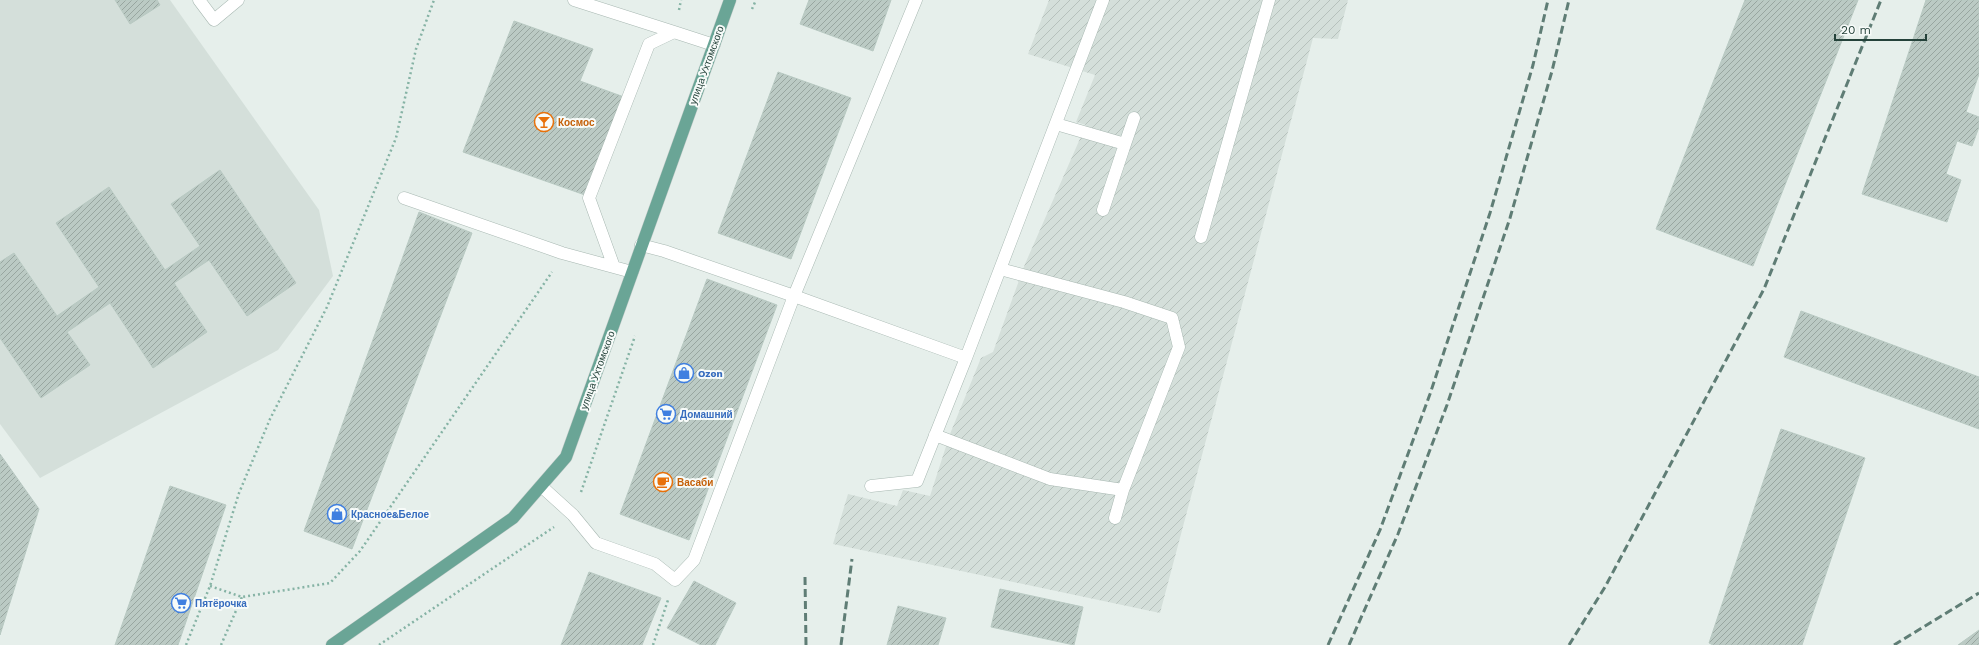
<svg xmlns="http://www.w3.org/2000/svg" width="1979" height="645" font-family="'Work Sans',sans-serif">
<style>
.built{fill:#d4dfda}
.industrial{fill:url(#industrial-furrows)}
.building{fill:url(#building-hatch);stroke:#b8c9c2}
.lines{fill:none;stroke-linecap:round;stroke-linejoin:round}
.minor-casing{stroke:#a8b8b2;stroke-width:13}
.major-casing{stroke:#c2cac8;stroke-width:13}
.path{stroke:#86b3a5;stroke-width:2.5;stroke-dasharray:2 3;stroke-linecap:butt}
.minor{stroke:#fff;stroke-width:12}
.major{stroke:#6aa596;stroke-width:12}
.rail{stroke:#5f7d75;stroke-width:3;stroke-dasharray:8 4;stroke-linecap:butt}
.labels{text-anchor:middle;stroke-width:4;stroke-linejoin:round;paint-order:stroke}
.street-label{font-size:10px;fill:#24423a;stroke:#f7fbf9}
.food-label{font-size:10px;font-weight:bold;fill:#c56008;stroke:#f7fbf9;text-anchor:start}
.shop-label{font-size:10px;font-weight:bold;fill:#366cbe;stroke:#f7fbf9;text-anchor:start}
</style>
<defs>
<pattern id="industrial-furrows" width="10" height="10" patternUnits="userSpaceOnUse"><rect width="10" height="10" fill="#d4dfda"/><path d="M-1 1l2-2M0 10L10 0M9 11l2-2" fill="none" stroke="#b6c1bc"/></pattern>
<pattern id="building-hatch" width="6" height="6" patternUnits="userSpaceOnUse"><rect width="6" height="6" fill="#bbcac4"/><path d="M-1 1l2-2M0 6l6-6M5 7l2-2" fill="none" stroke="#98a6a0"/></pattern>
</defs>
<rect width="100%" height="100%" fill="#e6efeb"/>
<!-- built -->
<path class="built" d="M 0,0 L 170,0 L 319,210 L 333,276 L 278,350 L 40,478 L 0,424 Z"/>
<!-- industrial -->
<path class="industrial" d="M 1049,0 L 1348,0 L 1338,39 L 1313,38 L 1160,613 L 833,544 L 848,494 L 897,506 L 903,490 L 930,496 L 950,434 L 981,358 L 993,352 L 1025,264 L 1086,125 L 1076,122 L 1095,75 L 1028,54 Z"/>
<!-- building -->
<path class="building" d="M 115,0 L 157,0 L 160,5 L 130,24 Z
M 809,0 L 891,0 L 873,51 L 800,24 Z
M 1745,0 L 1858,0 L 1753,266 L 1656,229 Z
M 1926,0 L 1979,0 L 1979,74 L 1966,112 L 1979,117 L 1979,127 L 1972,146 L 1957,141 L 1946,174 L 1961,180 L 1947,222 L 1862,194 Z
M 514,21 L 593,49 L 580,81 L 624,97 L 585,195 L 463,152 Z
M 778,72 L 851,98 L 791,259 L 718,233 Z
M 220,170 L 296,283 L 247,316 L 209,260 L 174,283 L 207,332 L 153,368 L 110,303 L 67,332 L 90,365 L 41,398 L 0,338 L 0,262 L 14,253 L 57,316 L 99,287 L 56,223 L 109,187 L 165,270 L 200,246 L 171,204 Z
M 419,212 L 472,233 L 352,549 L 304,531 Z
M 707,279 L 777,305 L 689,540 L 620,514 Z
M 1801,311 L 1979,377 L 1979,429 L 1784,357 Z
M 1781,429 L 1865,458 L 1802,645 L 1713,645 L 1709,643 Z
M 0,454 L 39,509 L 0,635 Z
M 170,486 L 226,505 L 178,645 L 115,645 Z
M 589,572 L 661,598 L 642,645 L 561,645 Z
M 694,581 L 736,603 L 715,645 L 701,645 L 667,628 Z
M 1000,589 L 1083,607 L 1074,645 L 991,627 Z
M 898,606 L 946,618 L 938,645 L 887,645 Z
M 1979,630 L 1979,645 L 1958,645 Z"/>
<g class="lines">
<!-- minor casing -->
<g class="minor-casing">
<path id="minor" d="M 199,0 L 214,20 L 238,0
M 574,0 L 674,32
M 1056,124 L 1125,144 L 1103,210
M 1125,144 L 1134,118
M 404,198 L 562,253 L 632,272
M 1201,237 L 1269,0
M 641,245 L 664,251 L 794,296 L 966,358 L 1103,0
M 614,267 L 589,198 L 649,44 L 674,32 L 714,45
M 1000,269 L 1124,302 L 1172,318 L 1179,347 L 1123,490
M 935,435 L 1050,479 L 1123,490 L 1115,518
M 541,486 L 573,515 L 596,543 L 655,564 L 675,580 L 694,560 L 794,296 L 916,0
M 871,486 L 917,481 L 966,358"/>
</g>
<!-- major casing -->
<g class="major-casing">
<path id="major" d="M 332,645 L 513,518 L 566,457 L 730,0"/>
</g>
<!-- path -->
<path class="path" d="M 752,9 L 756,0
M 679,10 L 681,0
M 581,492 L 635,336
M 210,586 L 242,597 L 330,583 L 360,551 L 552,272
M 186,645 L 210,586 L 239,493 L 270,419 L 327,307 L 396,138 L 416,49 L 434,0
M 221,645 L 242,597
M 379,645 L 554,527
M 653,645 L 668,600"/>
<!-- minor -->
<use href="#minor" class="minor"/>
<!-- major -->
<use href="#major" class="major"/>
<!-- rail -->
<path class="rail" d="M 805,577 L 806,645
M 841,645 L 852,559
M 1328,645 L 1380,530 L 1430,394 L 1490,213 L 1533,65 L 1548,0
M 1349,645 L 1398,534 L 1447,405 L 1510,218 L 1552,71 L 1569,0
M 1569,645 L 1605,587 L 1764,289 L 1881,0
M 1894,645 L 1979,593"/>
</g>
<!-- icons -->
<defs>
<g id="bar-ring" transform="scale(1)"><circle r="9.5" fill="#f7fbf9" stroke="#e8710a" stroke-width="1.5"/><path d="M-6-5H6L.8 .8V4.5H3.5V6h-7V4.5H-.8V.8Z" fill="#e8710a"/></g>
<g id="shop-ring" transform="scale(1)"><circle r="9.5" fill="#f7fbf9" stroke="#3f7fe0" stroke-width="1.5"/><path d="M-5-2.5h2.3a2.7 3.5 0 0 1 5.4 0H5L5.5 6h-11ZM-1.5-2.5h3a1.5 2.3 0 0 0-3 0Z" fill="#3f7fe0"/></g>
<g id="supermarket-ring" transform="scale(1)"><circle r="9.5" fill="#f7fbf9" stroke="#3f7fe0" stroke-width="1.5"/><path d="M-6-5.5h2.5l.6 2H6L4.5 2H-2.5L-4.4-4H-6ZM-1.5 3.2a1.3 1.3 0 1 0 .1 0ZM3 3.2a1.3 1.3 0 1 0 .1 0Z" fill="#3f7fe0"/></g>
<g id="cafe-ring" transform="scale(1)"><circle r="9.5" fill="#f7fbf9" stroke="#e8710a" stroke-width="1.5"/><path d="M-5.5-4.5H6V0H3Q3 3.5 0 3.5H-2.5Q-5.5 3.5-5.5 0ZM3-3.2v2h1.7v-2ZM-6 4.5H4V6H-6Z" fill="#e8710a"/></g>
</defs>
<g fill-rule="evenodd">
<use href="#bar-ring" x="544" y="122"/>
<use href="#shop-ring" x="684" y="373"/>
<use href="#supermarket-ring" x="666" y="414"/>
<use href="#cafe-ring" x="663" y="482"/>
<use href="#shop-ring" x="337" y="514"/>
<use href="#supermarket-ring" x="181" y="603"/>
</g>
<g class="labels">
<!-- street labels -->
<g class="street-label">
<text transform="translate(706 65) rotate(-70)" y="4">улица Ухтомского</text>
<text transform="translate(597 370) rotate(-70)" y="4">улица Ухтомского</text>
</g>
<!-- food labels -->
<g class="food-label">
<text x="558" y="126">Космос</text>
<text x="677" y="486">Васаби</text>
</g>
<!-- shop labels -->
<g class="shop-label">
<text x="698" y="377">Ozon</text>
<text x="680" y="418">Домашний</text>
<text x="351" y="518">Красное&amp;Белое</text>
<text x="195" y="607">Пятёрочка</text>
</g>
</g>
<!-- scale -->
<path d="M1835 34v6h91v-6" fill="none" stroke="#24423a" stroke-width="2"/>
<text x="1841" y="34" font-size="12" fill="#24423a" stroke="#f7fbf9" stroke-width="3" paint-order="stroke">20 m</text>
</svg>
